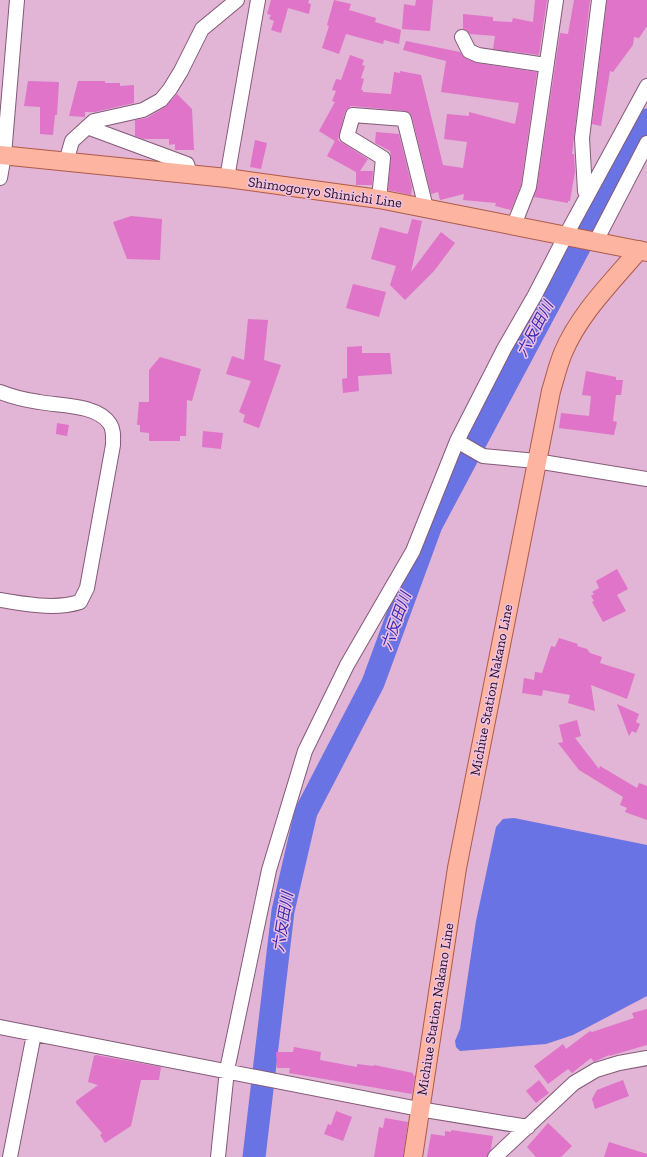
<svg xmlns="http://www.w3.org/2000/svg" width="647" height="1157" font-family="'Zilla Slab','Noto Sans JP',serif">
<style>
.water{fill:#6973e3}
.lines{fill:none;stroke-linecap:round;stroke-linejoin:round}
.river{stroke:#6973e3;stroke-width:23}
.building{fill:#df74c8}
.minor-casing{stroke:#845a79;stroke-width:16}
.major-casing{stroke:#ae5a49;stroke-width:20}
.minor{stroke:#fff;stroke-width:14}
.major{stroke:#fdb4a0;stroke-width:18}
.labels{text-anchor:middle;stroke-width:3;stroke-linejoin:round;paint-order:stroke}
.street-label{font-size:14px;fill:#200f1c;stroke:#efc0e3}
.water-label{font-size:15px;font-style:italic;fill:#3429ac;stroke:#efc0e3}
</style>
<rect width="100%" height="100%" fill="#e2b4d5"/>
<!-- water -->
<path class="water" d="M 514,818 L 647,845 L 647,996 L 573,1035 L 546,1044 L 460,1051 L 456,1047 L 455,1041 L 460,1029 L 476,921 L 496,827 L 503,819 Z"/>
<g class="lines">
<!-- river -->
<path class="river" d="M 254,1157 L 283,911 L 306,812 L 373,683 L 431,525 L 647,120"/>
</g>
<!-- building -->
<path class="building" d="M 271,0 L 309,0 L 308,3 L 311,4 L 309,14 L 288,8 L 281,33 L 271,30 L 274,21 L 269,19 L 271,15 L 267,14 Z
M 334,0 L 351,4 L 349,10 L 376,18 L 375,22 L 401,30 L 399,44 L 384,40 L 383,44 L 346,34 L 339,54 L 322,48 L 329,26 L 327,25 Z
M 416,0 L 433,0 L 430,31 L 402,29 L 404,4 L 415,6 Z
M 535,0 L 547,0 L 539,55 L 493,49 L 495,36 L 470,34 L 463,29 L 463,14 L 493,17 L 493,21 L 512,22 L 513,18 L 533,22 Z
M 574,0 L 590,0 L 574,137 L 572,154 L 574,154 L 575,172 L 570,201 L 568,201 L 568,203 L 534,197 L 537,188 L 560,33 L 568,34 Z
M 607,0 L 647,0 L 647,26 L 639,38 L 634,37 L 633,45 L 613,72 L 610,71 L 601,126 L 592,124 Z
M 406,41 L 460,52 L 465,58 L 477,63 L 537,72 L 521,185 L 511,210 L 495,206 L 496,203 L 463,200 L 464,194 L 440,200 L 438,192 L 431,194 L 412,117 L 410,113 L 405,111 L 351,106 L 345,112 L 338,140 L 368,159 L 360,171 L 373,171 L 372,185 L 356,185 L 356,172 L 327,156 L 335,141 L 319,131 L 335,102 L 332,101 L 336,91 L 332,90 L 336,79 L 341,80 L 350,55 L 364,60 L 362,65 L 365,66 L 361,78 L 364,79 L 361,90 L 363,90 L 363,92 L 391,94 L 394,72 L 400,73 L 400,71 L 421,75 L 443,165 L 463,168 L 467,142 L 444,139 L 447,114 L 469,116 L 469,112 L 515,124 L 519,103 L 441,92 L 446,61 L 403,50 Z
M 28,81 L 59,82 L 57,115 L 55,115 L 53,135 L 40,134 L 40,107 L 24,106 Z
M 78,81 L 105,81 L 105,83 L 120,83 L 120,86 L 134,85 L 134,103 L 95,112 L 85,112 L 85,117 L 69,116 Z
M 177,94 L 192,109 L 194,150 L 175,150 L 175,144 L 169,145 L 169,139 L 143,139 L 135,136 L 135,120 L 147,118 L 165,107 Z
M 376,132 L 399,134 L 412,187 L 411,195 L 388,190 L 391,155 L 390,151 L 375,143 Z
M 255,140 L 267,143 L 261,169 L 250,167 Z
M 131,216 L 162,219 L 160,260 L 127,259 L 113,222 Z
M 412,219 L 422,221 L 411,272 L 441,232 L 455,243 L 434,271 L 405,300 L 390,285 L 396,266 L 371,259 L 380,227 L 407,234 L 408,233 Z
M 353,284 L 386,292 L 379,317 L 346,308 Z
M 248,319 L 268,320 L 264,360 L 281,365 L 259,428 L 243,422 L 245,415 L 239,412 L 251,381 L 226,374 L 232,356 L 244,360 Z
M 362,346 L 362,353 L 390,353 L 392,374 L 358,376 L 359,391 L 343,393 L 342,379 L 347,378 L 347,347 Z
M 160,357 L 201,369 L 192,401 L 187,400 L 186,436 L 180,436 L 180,441 L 149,441 L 149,433 L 140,432 L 140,425 L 137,425 L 139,402 L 149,402 L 149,370 Z
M 586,371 L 616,377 L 616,380 L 623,380 L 621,395 L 616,395 L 613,421 L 617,422 L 614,435 L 559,428 L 561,413 L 589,416 L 591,396 L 582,395 Z
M 57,423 L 69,425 L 67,436 L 56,434 Z
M 203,431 L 223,433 L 221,449 L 202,447 Z
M 617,569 L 628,589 L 617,595 L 626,611 L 603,622 L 592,602 L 594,601 L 591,596 L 594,594 L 592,592 L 599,588 L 596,581 Z
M 559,638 L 578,644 L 577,646 L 587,649 L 590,653 L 602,657 L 600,663 L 635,674 L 627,699 L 591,685 L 595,711 L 568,703 L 570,695 L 543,690 L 542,696 L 522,693 L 524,678 L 534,680 L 535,672 L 542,673 L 551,646 L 555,647 Z
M 617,704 L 639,714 L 636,722 L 640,724 L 636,733 L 632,731 L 629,736 Z
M 577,720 L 581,736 L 575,738 L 599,769 L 600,766 L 637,788 L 639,783 L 647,786 L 647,820 L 625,812 L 627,808 L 620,805 L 623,797 L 579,770 L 558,743 L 563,742 L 559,725 Z
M 647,1009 L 647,1045 L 609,1056 L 609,1055 L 594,1062 L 591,1058 L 572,1073 L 568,1069 L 548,1084 L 534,1066 L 563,1044 L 566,1049 L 590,1031 L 592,1032 L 634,1018 L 632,1013 Z
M 294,1047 L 321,1052 L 320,1060 L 357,1067 L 357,1064 L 373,1066 L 374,1065 L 413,1073 L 413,1075 L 415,1076 L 412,1094 L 289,1073 L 290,1068 L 277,1068 L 276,1052 L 293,1052 Z
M 96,1055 L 161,1067 L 159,1080 L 141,1080 L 131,1126 L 105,1143 L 100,1135 L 102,1133 L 76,1103 L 76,1101 L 98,1085 L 88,1082 L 94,1056 Z
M 539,1080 L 549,1093 L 536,1103 L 526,1091 Z
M 623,1080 L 629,1096 L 595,1109 L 592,1099 L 597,1090 Z
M 336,1111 L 352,1117 L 343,1141 L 324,1134 L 328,1124 L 331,1125 Z
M 385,1118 L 408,1122 L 403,1157 L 374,1157 L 379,1127 L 383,1128 Z
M 548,1123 L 572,1146 L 561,1157 L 536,1157 L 527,1147 Z
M 451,1130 L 493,1136 L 491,1149 L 487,1157 L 427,1157 L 431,1134 L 445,1136 L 445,1131 L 451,1132 Z
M 609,1142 L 647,1154 L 647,1157 L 604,1157 Z"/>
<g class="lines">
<!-- minor casing -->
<g class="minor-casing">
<path id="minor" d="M 462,37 L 469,51 L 478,55 L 546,65
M 87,127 L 187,164 L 190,174
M 66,162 L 72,141 L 94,121 L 143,110 L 161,100 L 170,89 L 181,71 L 202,29 L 237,0
M 0,178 L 4,155 L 17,0
M 227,178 L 258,0
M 589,193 L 585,191 L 582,138 L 599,0
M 379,199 L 383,158 L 347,136 L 353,115 L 404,119 L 426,208
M 514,225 L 529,187 L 556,0
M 596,241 L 647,143
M 0,392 C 12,397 25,400 39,402 C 60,406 97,404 110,424 C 114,430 113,438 113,445 L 87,588 L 80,602 C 54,610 27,604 0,600
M 457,441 L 483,456 L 536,461 L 647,479
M 0,1027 L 419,1109 L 528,1127
M 10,1157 L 34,1034
M 218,1157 L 227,1070 L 269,870 L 305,751 L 347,665 L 413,551 L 457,441 L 504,349 L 535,295 L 566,235 L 647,86
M 495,1157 L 574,1083 L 596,1070 L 619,1063 L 647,1058"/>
</g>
<!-- major casing -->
<g class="major-casing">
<path id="major" d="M 0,155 L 227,178 L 379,199 L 647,252
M 413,1157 L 457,868 L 551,391 C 555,378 558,365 563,353 C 579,314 612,282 639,250"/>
</g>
<!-- minor -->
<use href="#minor" class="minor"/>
<!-- major -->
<use href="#major" class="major"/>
</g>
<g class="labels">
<!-- street labels -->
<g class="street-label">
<text transform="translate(325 192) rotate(8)" y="5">Shimogoryo Shinichi Line</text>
<text transform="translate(491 690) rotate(-79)" y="5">Michiue Station Nakano Line</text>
<text transform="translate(435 1009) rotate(-81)" y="5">Michiue Station Nakano Line</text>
</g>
<!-- water labels -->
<g class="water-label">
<text transform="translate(535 329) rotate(-62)" y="5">六反田川</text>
<text transform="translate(396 621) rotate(-70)" y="5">六反田川</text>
<text transform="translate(283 922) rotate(-81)" y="5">六反田川</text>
</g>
</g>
</svg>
